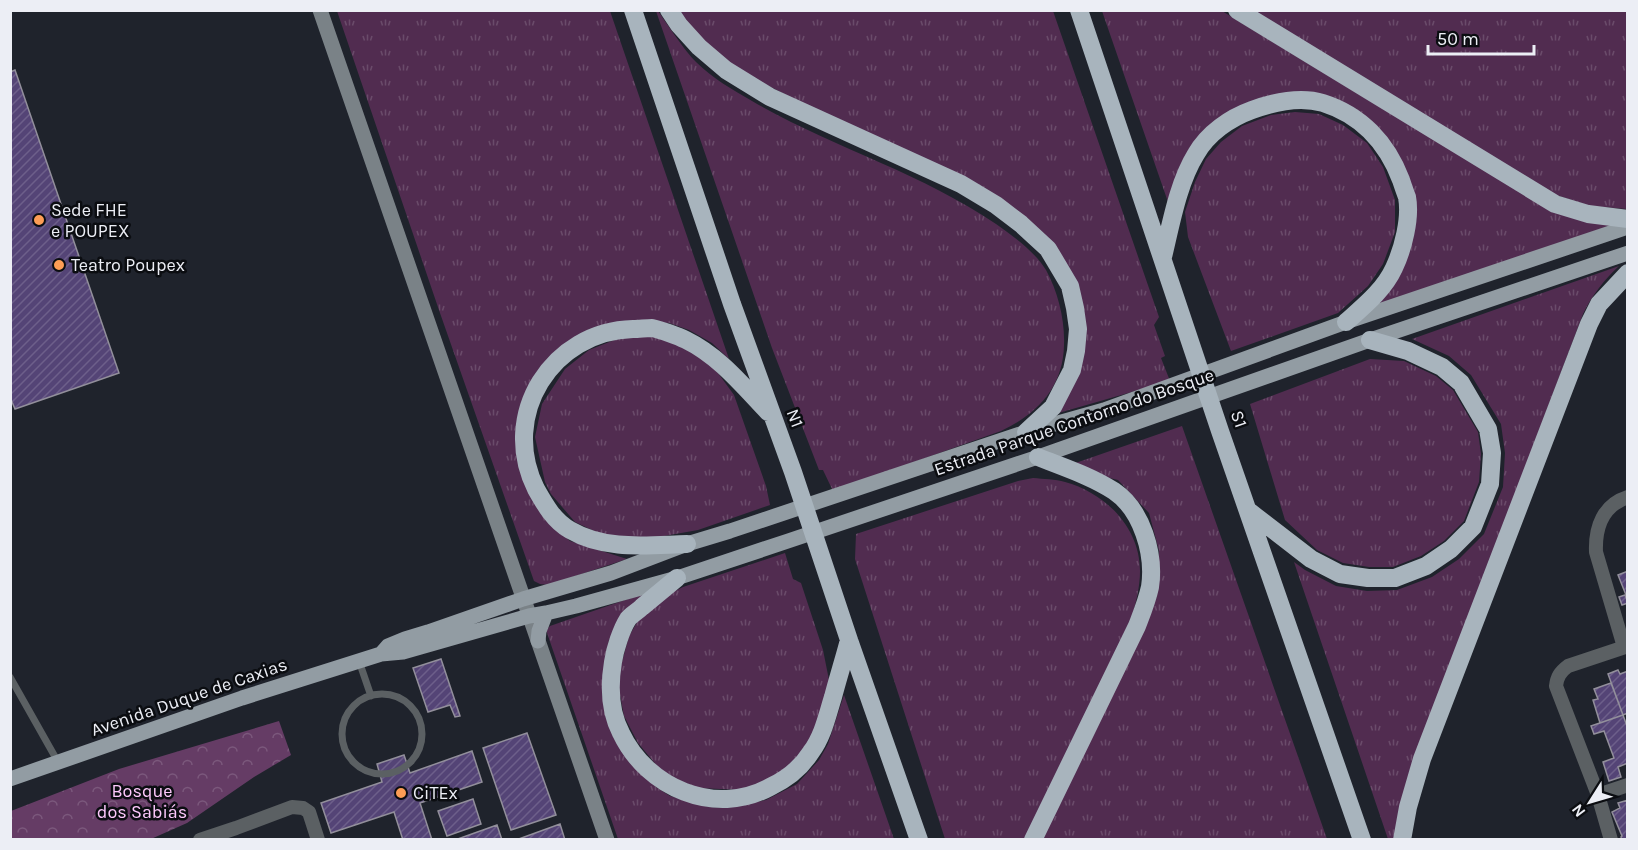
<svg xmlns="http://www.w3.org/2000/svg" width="1638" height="850" font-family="Karla,sans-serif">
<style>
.grass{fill:url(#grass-tufts)}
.forest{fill:url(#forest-crowns)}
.building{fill:url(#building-hatch);stroke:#928f9b;stroke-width:1.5}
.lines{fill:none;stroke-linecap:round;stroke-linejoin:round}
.lane{stroke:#5b6063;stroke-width:7}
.street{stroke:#5b6063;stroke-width:14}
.secondary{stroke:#7a8287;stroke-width:15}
.primary{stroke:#929ca3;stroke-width:15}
.highway{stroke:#a8b4bd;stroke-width:18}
.poi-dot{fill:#fd9d55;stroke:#0b0d11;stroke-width:2}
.labels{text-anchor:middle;stroke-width:5;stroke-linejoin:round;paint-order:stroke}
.poi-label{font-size:18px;fill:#eceef5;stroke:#0b0d11;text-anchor:start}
.street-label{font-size:18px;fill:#eceef5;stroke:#0b0d11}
.park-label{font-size:18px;fill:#fec9fc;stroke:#0b0d11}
</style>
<defs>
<pattern id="grass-tufts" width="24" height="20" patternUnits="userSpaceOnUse" patternTransform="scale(1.5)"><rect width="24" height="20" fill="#512c50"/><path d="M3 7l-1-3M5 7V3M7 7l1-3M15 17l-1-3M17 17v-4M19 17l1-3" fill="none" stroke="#6a4b6a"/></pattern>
<pattern id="forest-crowns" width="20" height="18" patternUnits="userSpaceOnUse" patternTransform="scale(1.5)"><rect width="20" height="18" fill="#653c65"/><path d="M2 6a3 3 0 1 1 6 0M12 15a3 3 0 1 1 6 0" fill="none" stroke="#7b587c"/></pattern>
<pattern id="building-hatch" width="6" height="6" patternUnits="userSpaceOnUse" patternTransform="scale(1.5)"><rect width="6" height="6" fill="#544476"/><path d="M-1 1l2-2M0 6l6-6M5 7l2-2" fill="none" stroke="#6d5f8a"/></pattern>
</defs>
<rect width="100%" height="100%" fill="#1f232c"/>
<!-- grass -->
<path class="grass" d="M 337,11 L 610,11 L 729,359 L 712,343 L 689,330 L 669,323 L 634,321 L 568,345 L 519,438 L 553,526 L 570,541 L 627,559 L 548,585 L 540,584 L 534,581 L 440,313 Z
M 656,11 L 658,11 C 668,25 684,50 696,62 C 712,78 733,90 752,101 C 831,147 920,172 996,224 C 1013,236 1035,252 1046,270 C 1058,292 1065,320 1064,345 C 1063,388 1037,414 1001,431 L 833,491 L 823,470 L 819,470 L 772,348 Z
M 678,11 L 1053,11 L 1159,317 L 1154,325 L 1165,356 L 1161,358 L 1170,381 L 1055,414 L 1081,337 L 1044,241 L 903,155 L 720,61 Z
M 1102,11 L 1222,11 L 1416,129 L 1611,226 L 1378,306 L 1412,203 L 1346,109 L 1239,107 L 1168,202 Z
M 1252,11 L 1627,11 L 1627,209 L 1590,206 L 1556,195 Z
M 1295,112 L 1319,114 L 1343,125 L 1367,143 L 1383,167 L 1395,200 L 1395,232 L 1383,264 L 1368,286 L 1338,313 L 1231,351 L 1188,237 L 1185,212 L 1195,182 L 1206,159 L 1221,142 L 1242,126 L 1271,115 Z
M 1619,266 C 1604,280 1592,295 1583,314 L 1416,756 L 1394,839 L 1388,839 L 1294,562 L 1305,570 L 1336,586 L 1367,591 L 1397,590 L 1432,577 L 1459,559 L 1484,534 L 1503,487 L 1505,453 L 1501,424 L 1471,375 L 1449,356 L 1412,339 Z
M 622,337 L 657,337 L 683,344 L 710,362 L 734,395 L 766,486 L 770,505 L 698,530 L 647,539 L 611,539 L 575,522 L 551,494 L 545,482 L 535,437 L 542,404 L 565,369 L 589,350 Z
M 1370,359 L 1404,361 L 1436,376 L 1453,390 L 1478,432 L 1481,454 L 1479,482 L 1464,521 L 1444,541 L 1421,556 L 1393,567 L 1369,567 L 1343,563 L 1317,550 L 1285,520 L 1250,404 Z
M 1182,426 L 1327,839 L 1042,840 L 1157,596 L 1159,551 L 1149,513 L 1118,480 L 1064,467 Z
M 1033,478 C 1043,479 1055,479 1065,482 C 1105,493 1140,527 1140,571 C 1140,587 1136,602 1132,617 L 1027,839 L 945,839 L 855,559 L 856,534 L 1018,481 Z
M 785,553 L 793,579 L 801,583 L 823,650 L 829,680 L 816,731 L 800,760 L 775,779 L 743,790 L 698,788 L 671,777 L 658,767 L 638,743 L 624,716 L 618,685 L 620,669 L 629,636 L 643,612 L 659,599 L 683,587 Z
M 648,592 L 609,640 L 602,692 L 606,718 L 623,751 L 656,787 L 670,796 L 709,807 L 726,808 L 766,800 L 797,784 L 819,760 L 828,744 L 844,695 L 894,839 L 618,839 L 546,630 L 550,626 Z"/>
<!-- forest -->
<path class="forest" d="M 279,721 L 291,755 L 254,777 L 187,823 L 151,839 L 11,839 L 11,811 L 119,769 Z"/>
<!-- building -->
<path class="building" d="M 15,70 L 119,373 L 15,409 L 10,397 L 10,72 Z
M 1628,571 L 1628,600 L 1618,575 Z
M 1625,595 L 1628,603 L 1622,605 L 1619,597 Z
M 441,659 L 460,716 L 455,717 L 450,705 L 428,712 L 413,668 Z
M 1618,670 L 1620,674 L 1628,671 L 1628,713 L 1623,715 L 1608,674 Z
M 1611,683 L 1623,715 L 1600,723 L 1593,700 L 1598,699 L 1594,689 Z
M 1623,715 L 1628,729 L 1628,763 L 1618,767 L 1621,777 L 1609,781 L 1603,762 L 1614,758 L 1604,731 L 1594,734 L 1591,726 Z
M 527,733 L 556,815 L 511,830 L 483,748 Z
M 472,751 L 482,782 L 420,803 L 432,840 L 403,840 L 394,812 L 331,833 L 321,803 L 382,782 L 377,764 L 404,755 L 410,773 Z
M 473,799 L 481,824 L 447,836 L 438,811 Z
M 1628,800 L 1628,840 L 1622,840 L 1621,837 L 1622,836 L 1612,812 L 1620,808 L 1618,803 Z
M 560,824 L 565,840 L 516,840 Z
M 497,825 L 502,840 L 455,840 Z"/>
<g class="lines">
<!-- lane -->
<path class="lane" d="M 359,661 L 371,696
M 10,677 L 58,762
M342 734a40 40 0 1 1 80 0a40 40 0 1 1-80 0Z"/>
<!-- street -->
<path class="street" d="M 1624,647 L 1596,552 C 1595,527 1603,505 1628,497
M 1598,795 L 1628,785
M 200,840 L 236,828 L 292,807 L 303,808 L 309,812 L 318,840
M 1611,840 L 1598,795 L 1556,686 C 1557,677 1560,672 1568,666 L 1628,646"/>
<!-- secondary -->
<path class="secondary" d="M 320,10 L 607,840"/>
<!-- primary -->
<path class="primary" d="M 538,641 L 539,631 L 546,613
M 381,654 L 388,646 L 405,639 L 428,632 L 523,599 L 611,573 L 687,544 L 730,531 L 1026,432 L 1104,410 L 1346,322 L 1628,227
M 10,779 L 242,698 L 381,654 L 403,652 L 529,616 L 546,613 L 576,606 L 677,578 L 788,541 L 1038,457 L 1370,340 L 1628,253"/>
<!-- highway -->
<path class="highway" d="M 633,10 L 732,304 L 793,472 L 849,640 L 919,840
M 669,10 L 679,25 L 699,47 L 726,70 L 770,97 L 961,184 L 996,205 L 1021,224 L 1048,249 L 1070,286 L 1075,308 L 1078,329 L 1076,351 L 1072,370 L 1053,407 L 1026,432
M 1079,10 L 1220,431 L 1362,840
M 1237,10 L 1555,204 L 1588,214 L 1628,219
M 1163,257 C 1171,224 1178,183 1196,154 C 1208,133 1230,118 1252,110 C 1274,102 1300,96 1323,103 C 1361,115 1387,143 1401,180 C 1403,186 1405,192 1407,197 C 1411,218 1403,249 1394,268 C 1384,290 1364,306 1346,322
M 1250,512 L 1311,559 L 1340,574 L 1368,578 L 1395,578 L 1426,566 L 1451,549 L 1473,527 L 1490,484 L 1492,453 L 1488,429 L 1461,383 L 1442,367 L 1408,351 L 1370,340
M 687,544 C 648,545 606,551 570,530 C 554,521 545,505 536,489 C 499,415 552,331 633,329 C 639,329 646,328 652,328 C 661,330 678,336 686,340 C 719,356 743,386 768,412
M 677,578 C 665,588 653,598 642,607 C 638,611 631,615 628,619 C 621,630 615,649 613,662 C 609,686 610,712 621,733 C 647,788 715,817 770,787 C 787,779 801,768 811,752 C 823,736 827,716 833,697 C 838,678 844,659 849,640
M 1033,840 L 1137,626 C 1142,613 1147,601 1150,587 C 1155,554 1142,510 1114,491 C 1091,476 1063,467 1038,457
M 1402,840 L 1408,807 L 1422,759 L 1589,324 L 1599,304 L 1628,273"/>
</g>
<!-- markers -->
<g class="poi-dot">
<circle cx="39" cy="220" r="6"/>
<circle cx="59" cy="265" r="6"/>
<circle cx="401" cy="793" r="6"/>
</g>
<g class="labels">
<!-- poi labels -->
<g class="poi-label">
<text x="51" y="216">Sede FHE<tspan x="51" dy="21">e POUPEX</tspan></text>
<text x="71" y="271">Teatro Poupex</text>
<text x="413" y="799">CiTEx</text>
</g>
<!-- street labels -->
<g class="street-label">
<text transform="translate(795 418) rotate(69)" y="6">N1</text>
<text transform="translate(1239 419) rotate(71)" y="6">S1</text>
<text transform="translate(1074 422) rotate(-19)" y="6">Estrada Parque Contorno do Bosque</text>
<text transform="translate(189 697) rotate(-19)" y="6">Avenida Duque de Caxias</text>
</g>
<!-- park labels -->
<g class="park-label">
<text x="142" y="797">Bosque<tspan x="142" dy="21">dos Sabiás</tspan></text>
</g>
</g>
<!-- border -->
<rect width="1638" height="850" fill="none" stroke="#eceef5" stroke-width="24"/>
<!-- north arrow -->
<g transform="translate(1590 802) rotate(233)" stroke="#0b0d11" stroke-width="4.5" paint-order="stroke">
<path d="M0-4.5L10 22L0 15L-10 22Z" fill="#eceef5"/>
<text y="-9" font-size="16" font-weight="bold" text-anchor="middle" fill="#eceef5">N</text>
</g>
<!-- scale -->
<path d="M1428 45v9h106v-9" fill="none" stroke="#eceef5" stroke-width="3"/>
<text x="1437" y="45" font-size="18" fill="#eceef5" stroke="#0b0d11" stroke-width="4.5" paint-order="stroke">50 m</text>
</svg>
